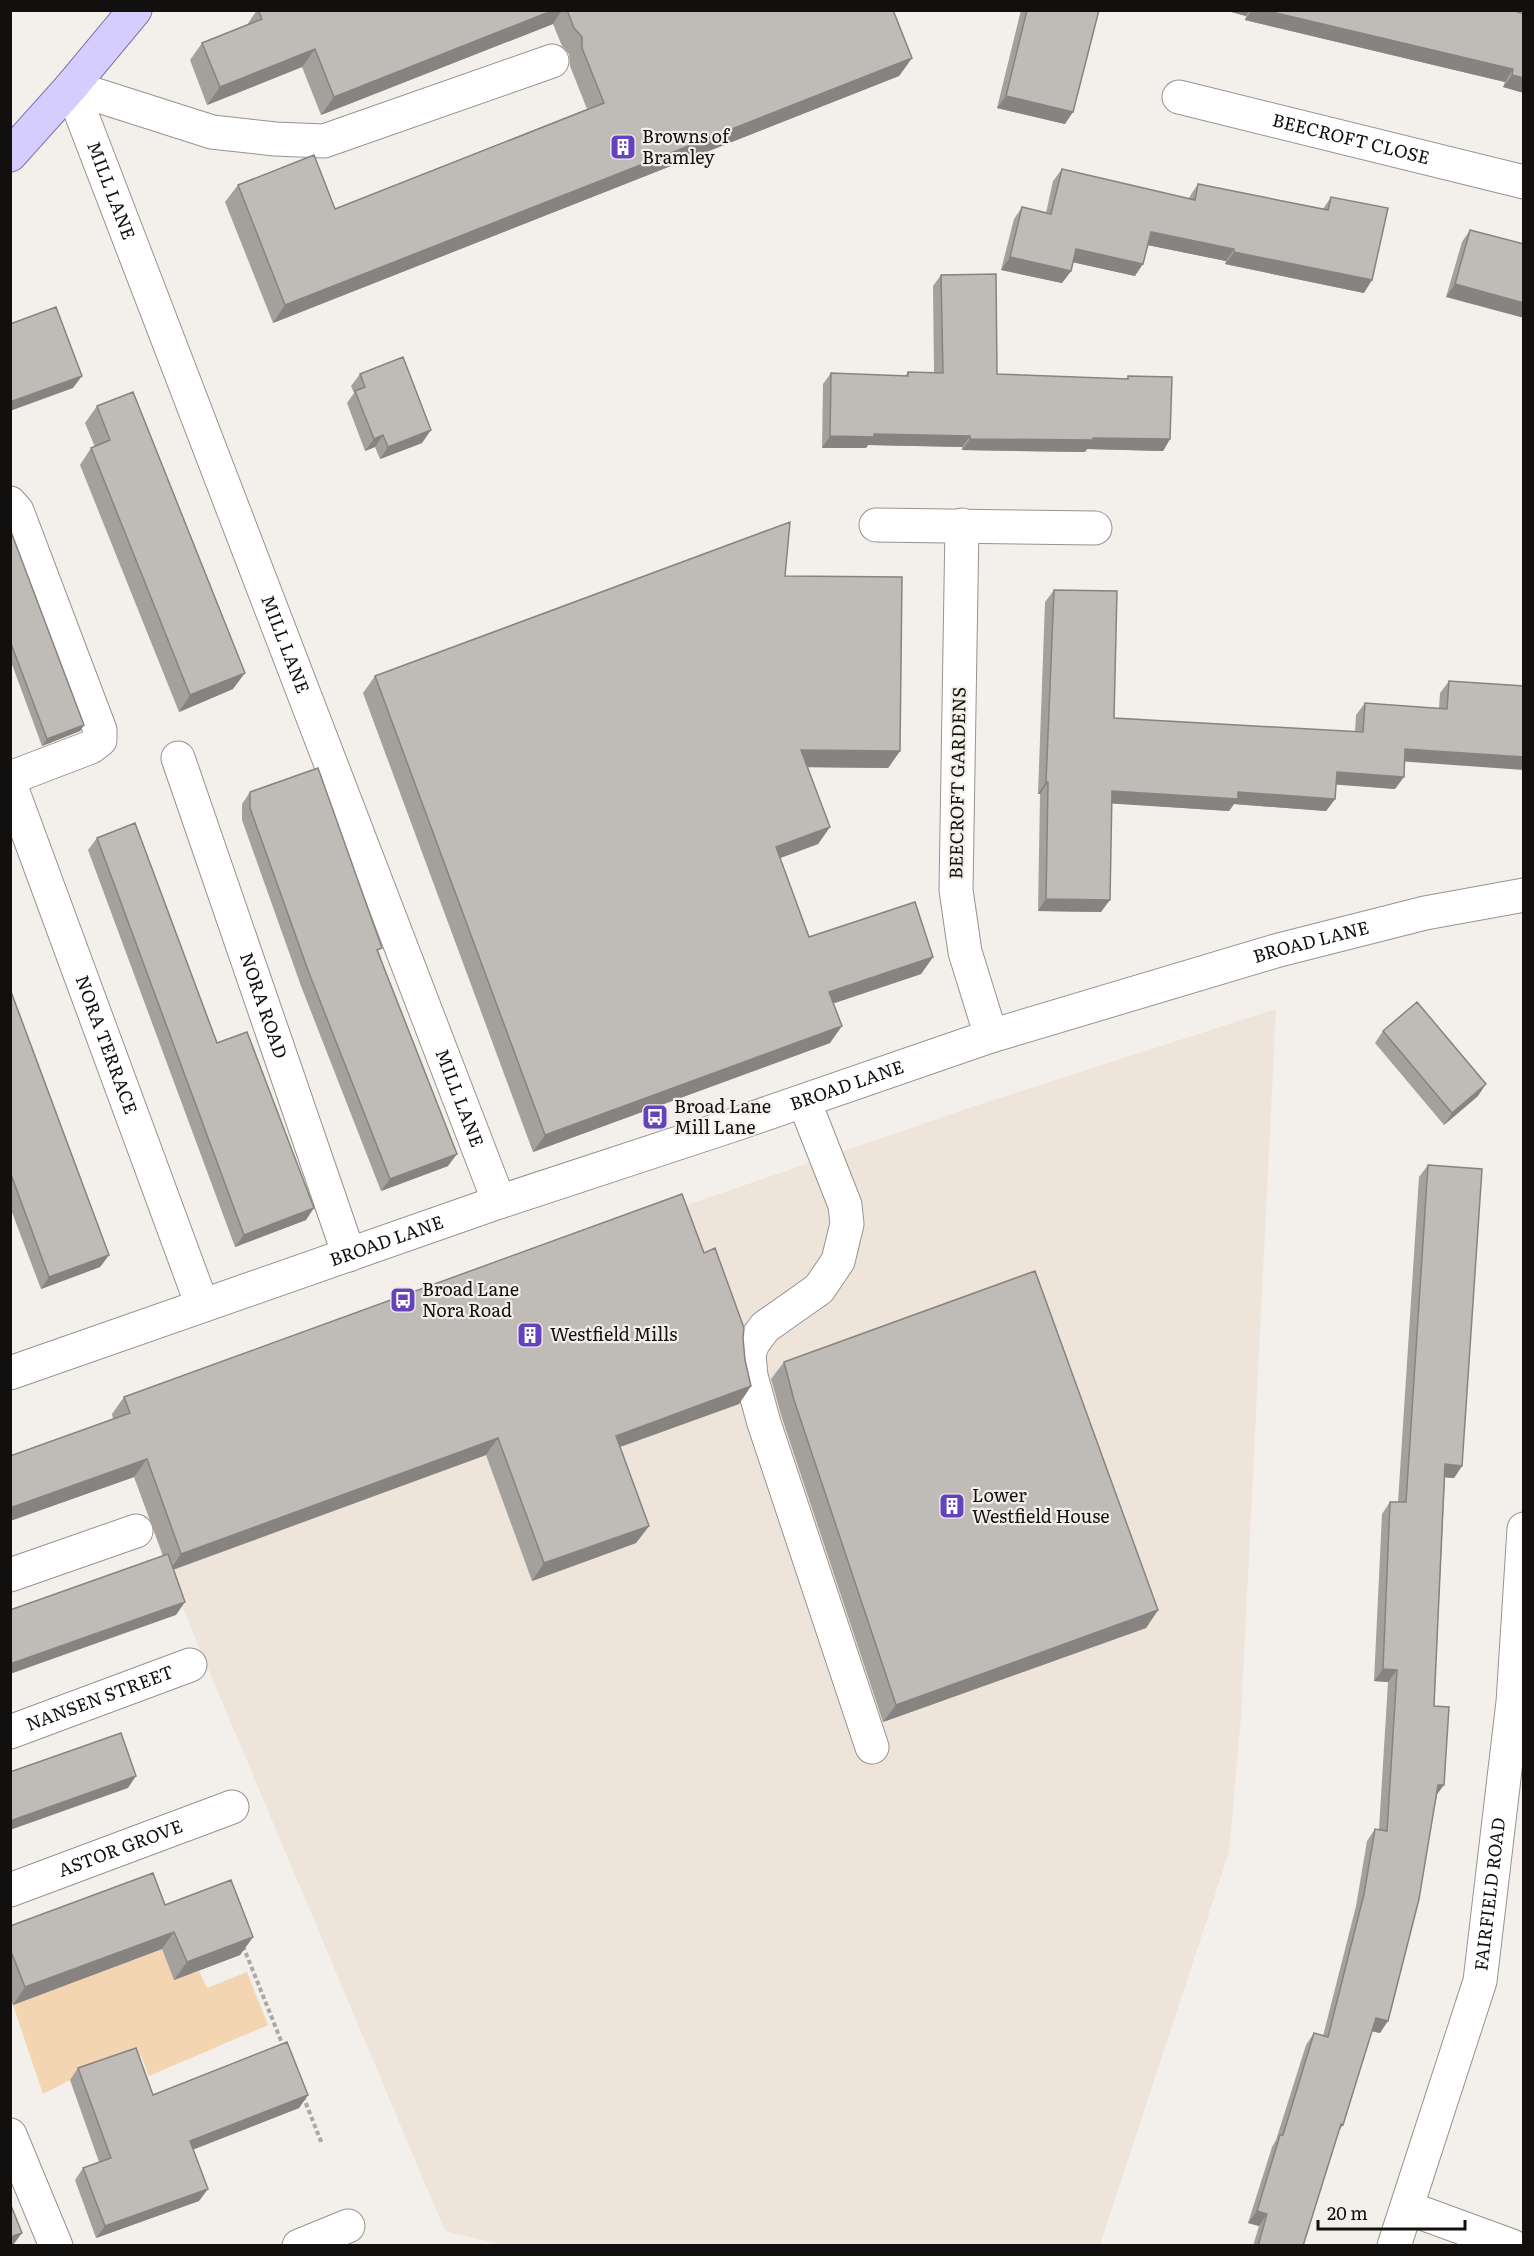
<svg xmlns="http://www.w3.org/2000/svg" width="1534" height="2256" font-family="Literata,serif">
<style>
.built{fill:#eee4da}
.green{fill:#f3d5b2}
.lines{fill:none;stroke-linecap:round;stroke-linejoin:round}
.minor-casing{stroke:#97938f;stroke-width:35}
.major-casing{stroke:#7f75aa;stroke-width:35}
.path{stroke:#aca8a5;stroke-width:4;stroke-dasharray:4.5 3;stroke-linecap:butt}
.minor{stroke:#fff;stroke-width:33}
.major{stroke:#d5cdfe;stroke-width:33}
.wall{fill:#a4a19d}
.shaded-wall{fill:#868380}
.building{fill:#bfbbb7;stroke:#868380;stroke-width:1.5}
.labels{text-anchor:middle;stroke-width:4.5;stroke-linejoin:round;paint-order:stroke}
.poi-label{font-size:18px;fill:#12100f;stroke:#f3efeb;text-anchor:start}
.street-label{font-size:18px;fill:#12100f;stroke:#f3efeb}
</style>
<rect width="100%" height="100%" fill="#f3efeb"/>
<!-- built -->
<path class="built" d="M 1276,1009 L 1241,1717 L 1229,1852 L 1100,2245 L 508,2246 L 445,2231 L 186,1616 L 112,1414 L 670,1211 L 966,1109 Z"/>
<!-- green -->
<path class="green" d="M 162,1949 L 174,1979 L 199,1971 L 207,1988 L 247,1972 L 268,2025 L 149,2076 L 141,2056 L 70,2080 L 43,2094 L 13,2005 Z"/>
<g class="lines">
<!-- minor casing -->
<g class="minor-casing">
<g id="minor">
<path id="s1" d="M 71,87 L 499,1202"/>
<path d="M 71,87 L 212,132 L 275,139 L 324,141 L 552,61"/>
<path id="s2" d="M 1179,97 L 1524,182"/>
<path d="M 10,503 L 17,511 L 100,730 L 100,740 L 91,747 L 10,778"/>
<path d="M 876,525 L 1095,528"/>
<path d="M 962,525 L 956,890 L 965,952 L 991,1036"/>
<path id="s3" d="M 178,758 L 349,1255"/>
<path id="s4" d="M 10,784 L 202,1305"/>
<path d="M 804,1101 L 845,1205 L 847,1224 L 838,1261 L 819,1289 L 765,1327 L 753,1343 L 749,1354 L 751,1376 L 764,1423 L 872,1747"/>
<path id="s5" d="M 10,1373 L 499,1202 L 736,1124 L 991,1036 L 1279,950 L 1425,913 L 1524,895"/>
<path d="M 10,1575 L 136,1531"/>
<path id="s6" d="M 10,1732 L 190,1665"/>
<path id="s7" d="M 10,1890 L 232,1807"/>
<path d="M 10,2135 L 56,2246"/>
<path d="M 1408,2208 L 1512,2246"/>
<path d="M 299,2246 L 348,2226"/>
<path id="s8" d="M 1394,2246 L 1480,1981 L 1513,1702 L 1524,1529"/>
</g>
</g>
<!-- major casing -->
<g class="major-casing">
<path id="major" d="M 10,155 L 71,87 L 135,10"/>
</g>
<!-- path -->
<path class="path" d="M 243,1946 L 284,2048
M 303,2096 L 322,2144"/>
<!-- minor -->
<use href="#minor" class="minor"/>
<!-- major -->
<use href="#major" class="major"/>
</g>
<!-- wall -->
<path class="wall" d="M 257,10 L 893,10 L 912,58 L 899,76 L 273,323 L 225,202 L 238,185 L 335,209 L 587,109 L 570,66 L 569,54 L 562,46 L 553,24 L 321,115 L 302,67 L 207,105 L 190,60 L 202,43 L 247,25 Z
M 1021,10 L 1099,10 L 1065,124 L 997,108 Z
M 1224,10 L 1512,10 L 1524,93 L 1503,87 L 1505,82 L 1245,20 L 1246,16 Z
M 1062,169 L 1189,199 L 1190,196 L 1198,184 L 1323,209 L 1331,197 L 1364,293 L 1225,264 L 1226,261 L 1148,245 L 1135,276 L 1073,262 L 1071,271 L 1062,283 L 1001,270 L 1014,219 L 1022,207 L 1046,213 L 1053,181 Z
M 1470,230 L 1524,244 L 1446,297 L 1462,242 Z
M 941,275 L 997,374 L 1126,379 L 1128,376 L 1170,439 L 1163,451 L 1087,449 L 1085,452 L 962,450 L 962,447 L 868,445 L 866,448 L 822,448 L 823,384 L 831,373 L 905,376 L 908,372 L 934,373 L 933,286 Z
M 360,374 L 422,443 L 380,459 L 375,447 L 365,451 L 347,403 L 354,393 L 351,386 Z
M 97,406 L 233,689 L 179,712 L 80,465 L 91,448 L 95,447 L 85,423 Z
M 10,529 L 84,725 L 80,731 L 42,746 L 10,659 Z
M 785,576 L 900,751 L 888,768 L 807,767 L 830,827 L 818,844 L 780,858 L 809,937 L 933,957 L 921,974 L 834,1003 L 830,1043 L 533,1152 L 363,693 L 375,676 Z
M 1054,590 L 1114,718 L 1355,732 L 1356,715 L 1365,703 L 1439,708 L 1440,693 L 1449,681 L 1524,686 L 1405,761 L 1395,789 L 1336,784 L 1335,799 L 1326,811 L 1234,804 L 1229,811 L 1112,803 L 1101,912 L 1038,911 L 1040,794 L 1038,794 L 1045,602 Z
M 250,792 L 379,952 L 448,1166 L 381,1191 L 301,986 L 242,820 L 242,804 Z
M 97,838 L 217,1043 L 306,1220 L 235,1247 L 88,850 Z
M 10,989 L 109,1255 L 100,1267 L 41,1289 L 10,1207 Z
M 1383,1031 L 1478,1096 L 1444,1125 L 1375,1043 Z
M 1428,1165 L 1462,1466 L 1454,1478 L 1445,1477 L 1434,1706 L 1437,1796 L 1380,2033 L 1371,2031 L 1343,2125 L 1339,2131 L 1303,2246 L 1253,2246 L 1259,2226 L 1248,2223 L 1272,2147 L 1276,2140 L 1306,2045 L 1314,2033 L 1323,2036 L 1356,1906 L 1367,1841 L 1375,1829 L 1379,1829 L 1388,1682 L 1374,1681 L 1382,1514 L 1390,1502 L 1398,1502 L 1419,1177 Z
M 704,1253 L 743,1338 L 745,1360 L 751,1386 L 739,1404 L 620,1447 L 649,1526 L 636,1543 L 532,1581 L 486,1455 L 173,1570 L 176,1615 L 163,1556 L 134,1477 L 10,1521 L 10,1456 L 113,1419 L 112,1414 L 124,1397 Z
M 784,1362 L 1158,1610 L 1146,1628 L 883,1722 L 782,1418 L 771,1379 Z
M 165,1905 L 253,1937 L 240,1955 L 174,1980 L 162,1949 L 13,2005 L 10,1999 L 10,1926 Z
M 78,2068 L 153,2095 L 308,2095 L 299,2108 L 193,2149 L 199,2201 L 96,2238 L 75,2180 L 83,2168 L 99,2162 L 70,2080 Z"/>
<!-- shaded-wall -->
<path class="shaded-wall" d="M 554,10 L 562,10 L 553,24 L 321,115 L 334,97 Z
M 1224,10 L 1250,10 L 1246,16 Z
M 1252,10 L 1264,10 L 1513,69 L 1505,82 L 1245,20 Z
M 315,49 L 302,67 L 207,105 L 220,87 Z
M 912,58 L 899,76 L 273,323 L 285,305 Z
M 1512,75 L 1524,78 L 1524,93 L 1503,87 Z
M 1006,96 L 1073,112 L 1065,124 L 997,108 Z
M 1151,232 L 1234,249 L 1226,261 L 1142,244 Z
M 1076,249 L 1143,264 L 1135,276 L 1067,261 Z
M 1234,252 L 1372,280 L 1364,293 L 1225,264 Z
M 1010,257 L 1071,271 L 1062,283 L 1001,270 Z
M 1455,284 L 1524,303 L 1524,318 L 1446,297 Z
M 82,376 L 73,388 L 10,411 L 10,402 Z
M 431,430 L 422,443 L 380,459 L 388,447 Z
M 874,434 L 970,436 L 962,447 L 868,445 L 866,448 L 822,448 L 830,436 Z
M 383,435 L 375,447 L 365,451 L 374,439 Z
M 1093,438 L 1170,439 L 1163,451 L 1087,449 L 1085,452 L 962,450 L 970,439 Z
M 245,673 L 233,689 L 179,712 L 190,695 Z
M 84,725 L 80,731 L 42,746 L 47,739 Z
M 1405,749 L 1524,757 L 1524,770 L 1397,761 Z
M 801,750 L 900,751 L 888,768 L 789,767 Z
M 1337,772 L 1404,777 L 1395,789 L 1328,784 Z
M 1046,782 L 1048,782 L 1040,794 L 1038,794 Z
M 1112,791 L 1238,792 L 1335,799 L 1326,811 L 1234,804 L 1229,811 L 1103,803 Z
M 830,827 L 818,844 L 764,864 L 776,847 Z
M 1046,899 L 1110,900 L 1101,912 L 1038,911 Z
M 933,957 L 921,974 L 817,1009 L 829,992 Z
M 842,1026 L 830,1043 L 533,1152 L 545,1135 Z
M 1486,1084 L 1478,1096 L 1444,1125 L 1452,1113 Z
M 457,1154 L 448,1166 L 381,1191 L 390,1179 Z
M 314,1208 L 306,1220 L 235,1247 L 244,1235 Z
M 109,1255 L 100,1267 L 41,1289 L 49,1277 Z
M 751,1386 L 739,1404 L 603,1453 L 616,1436 Z
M 498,1438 L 486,1455 L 169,1571 L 181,1554 Z
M 147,1459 L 134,1477 L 10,1521 L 10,1508 Z
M 1445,1464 L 1462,1466 L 1454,1478 L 1437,1477 Z
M 649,1526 L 636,1543 L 532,1581 L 544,1563 Z
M 185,1602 L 176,1615 L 10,1674 L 10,1664 Z
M 1158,1610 L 1146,1628 L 883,1722 L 896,1705 Z
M 1383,1669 L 1397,1670 L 1388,1682 L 1374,1681 Z
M 136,1776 L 128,1788 L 10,1830 L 10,1821 Z
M 1438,1785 L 1444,1785 L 1435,1797 Z
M 174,1932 L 162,1949 L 13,2005 L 25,1987 Z
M 253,1937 L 240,1955 L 174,1980 L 187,1962 Z
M 1376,2018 L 1388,2021 L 1380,2033 L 1367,2030 Z
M 308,2095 L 299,2108 L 182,2154 L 190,2141 Z
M 208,2189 L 199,2201 L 96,2238 L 105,2226 Z
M 1257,2211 L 1267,2214 L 1259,2226 L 1248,2223 Z
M 22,2233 L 13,2245 L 10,2246 L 10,2237 Z"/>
<!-- building -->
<path class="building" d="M 258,10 L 554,10 L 334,97 L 315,49 L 220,87 L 202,43 L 262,19 Z
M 567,10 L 893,10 L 912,58 L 285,305 L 238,185 L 314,155 L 335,209 L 604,103 L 582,48 L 582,37 L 574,28 Z
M 1027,10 L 1099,10 L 1073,112 L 1006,96 Z
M 1264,10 L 1512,10 L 1524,14 L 1524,78 L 1512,75 L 1513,69 Z
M 1062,169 L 1195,200 L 1198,184 L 1328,210 L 1331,197 L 1388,208 L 1372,280 L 1234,252 L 1234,249 L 1151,232 L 1143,264 L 1076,249 L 1071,271 L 1010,257 L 1022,207 L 1051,214 Z
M 1470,230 L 1524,244 L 1524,303 L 1455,284 Z
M 996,274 L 997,374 L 1128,379 L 1128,376 L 1172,377 L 1170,439 L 1093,438 L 1093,440 L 970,439 L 970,436 L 874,434 L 874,437 L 830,436 L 831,373 L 908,376 L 908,372 L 943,373 L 941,275 Z
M 56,307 L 82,376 L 10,402 L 10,324 Z
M 403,357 L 431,430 L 388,447 L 383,435 L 374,439 L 355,391 L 365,387 L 360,374 Z
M 133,392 L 245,673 L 190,695 L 91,448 L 110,440 L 97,406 Z
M 790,522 L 785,576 L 902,577 L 900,751 L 801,750 L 830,827 L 776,847 L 809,937 L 915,902 L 933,957 L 829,992 L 842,1026 L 545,1135 L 375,676 Z
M 10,529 L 84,725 L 47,739 L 10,641 Z
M 1054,590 L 1117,591 L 1114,718 L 1363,732 L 1365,703 L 1447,709 L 1449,681 L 1524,686 L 1524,757 L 1405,749 L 1404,777 L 1337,772 L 1335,799 L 1238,792 L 1238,799 L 1112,791 L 1110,900 L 1046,899 L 1048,782 L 1046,782 Z
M 318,768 L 382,948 L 377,950 L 457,1154 L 390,1179 L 309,973 L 250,808 L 250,792 Z
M 135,823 L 217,1043 L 247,1032 L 314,1208 L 244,1235 L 97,838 Z
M 10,989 L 109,1255 L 49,1277 L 10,1172 Z
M 1417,1002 L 1486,1084 L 1452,1113 L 1383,1031 Z
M 1428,1165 L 1482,1169 L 1462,1466 L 1445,1464 L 1434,1706 L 1449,1707 L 1444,1785 L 1438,1785 L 1419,1899 L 1388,2021 L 1376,2018 L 1343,2125 L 1341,2124 L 1303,2246 L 1258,2246 L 1267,2214 L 1257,2211 L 1280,2135 L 1283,2135 L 1314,2033 L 1328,2037 L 1364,1894 L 1375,1829 L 1387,1831 L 1397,1670 L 1383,1669 L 1390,1502 L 1406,1502 Z
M 682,1194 L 704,1253 L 715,1248 L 744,1328 L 743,1338 L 745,1360 L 751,1386 L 616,1436 L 649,1526 L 544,1563 L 498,1438 L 181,1554 L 147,1459 L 10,1508 L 10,1456 L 130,1413 L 124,1397 Z
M 1035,1271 L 1158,1610 L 896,1705 L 794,1400 L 784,1362 Z
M 168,1554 L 185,1602 L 10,1664 L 10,1610 Z
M 121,1733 L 136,1776 L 10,1821 L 10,1772 Z
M 153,1873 L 165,1905 L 231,1880 L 253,1937 L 187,1962 L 174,1932 L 25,1987 L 10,1949 L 10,1926 Z
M 287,2042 L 308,2095 L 190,2141 L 208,2189 L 105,2226 L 83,2168 L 111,2158 L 78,2068 L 136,2048 L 153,2095 Z
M 10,2203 L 22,2233 L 10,2237 Z"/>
<!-- icons -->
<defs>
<g id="building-square" transform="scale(1.35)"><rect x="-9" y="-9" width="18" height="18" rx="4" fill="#6342bb" stroke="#f3efeb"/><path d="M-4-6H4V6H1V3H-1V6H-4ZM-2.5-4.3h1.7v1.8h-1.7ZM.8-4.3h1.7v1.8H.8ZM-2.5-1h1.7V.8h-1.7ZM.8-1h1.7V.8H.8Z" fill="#fff"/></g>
<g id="bus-square" transform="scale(1.35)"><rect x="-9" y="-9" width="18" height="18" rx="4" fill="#6342bb" stroke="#f3efeb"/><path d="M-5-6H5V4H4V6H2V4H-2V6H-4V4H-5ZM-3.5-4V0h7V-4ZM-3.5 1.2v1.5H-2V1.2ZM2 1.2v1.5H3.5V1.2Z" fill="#fff"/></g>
</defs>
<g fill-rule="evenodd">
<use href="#building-square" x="623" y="147"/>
<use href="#bus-square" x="655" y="1117"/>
<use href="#bus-square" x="403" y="1300"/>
<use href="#building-square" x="530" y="1335"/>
<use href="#building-square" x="952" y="1506"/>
</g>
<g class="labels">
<!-- poi labels -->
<g class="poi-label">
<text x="642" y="143">Browns of<tspan x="642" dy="21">Bramley</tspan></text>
<text x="674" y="1113">Broad Lane<tspan x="674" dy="21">Mill Lane</tspan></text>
<text x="422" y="1296">Broad Lane<tspan x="422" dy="21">Nora Road</tspan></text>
<text x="550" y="1341">Westfield Mills</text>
<text x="972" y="1502">Lower<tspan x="972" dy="21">Westfield House</tspan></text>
</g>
<!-- street labels -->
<g class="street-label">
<text dy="6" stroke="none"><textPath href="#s2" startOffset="177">BEECROFT CLOSE</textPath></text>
<text dy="6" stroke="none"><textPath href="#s1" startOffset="111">MILL LANE</textPath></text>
<text dy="6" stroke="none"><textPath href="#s1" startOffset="597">MILL LANE</textPath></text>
<text transform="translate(958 783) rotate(-89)" y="6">BEECROFT GARDENS</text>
<text dy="6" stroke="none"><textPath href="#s5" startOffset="1371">BROAD LANE</textPath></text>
<text dy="6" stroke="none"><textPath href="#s3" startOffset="262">NORA ROAD</textPath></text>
<text dy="6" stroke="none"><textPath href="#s4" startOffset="278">NORA TERRACE</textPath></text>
<text dy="6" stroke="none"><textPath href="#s5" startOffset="885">BROAD LANE</textPath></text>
<text dy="6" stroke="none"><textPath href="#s1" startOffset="1083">MILL LANE</textPath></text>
<text dy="6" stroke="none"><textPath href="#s5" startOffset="399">BROAD LANE</textPath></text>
<text dy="6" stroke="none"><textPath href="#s6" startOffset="96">NANSEN STREET</textPath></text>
<text dy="6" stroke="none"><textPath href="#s7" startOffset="118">ASTOR GROVE</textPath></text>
<text dy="6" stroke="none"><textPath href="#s8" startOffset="366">FAIRFIELD ROAD</textPath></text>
</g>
</g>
<!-- border -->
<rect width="1534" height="2256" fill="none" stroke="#12100f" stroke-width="24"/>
<!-- scale -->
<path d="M1318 2220v9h147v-9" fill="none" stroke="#12100f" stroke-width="3"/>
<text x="1327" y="2220" font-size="18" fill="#12100f" stroke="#f3efeb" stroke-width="4.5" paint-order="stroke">20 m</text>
</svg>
